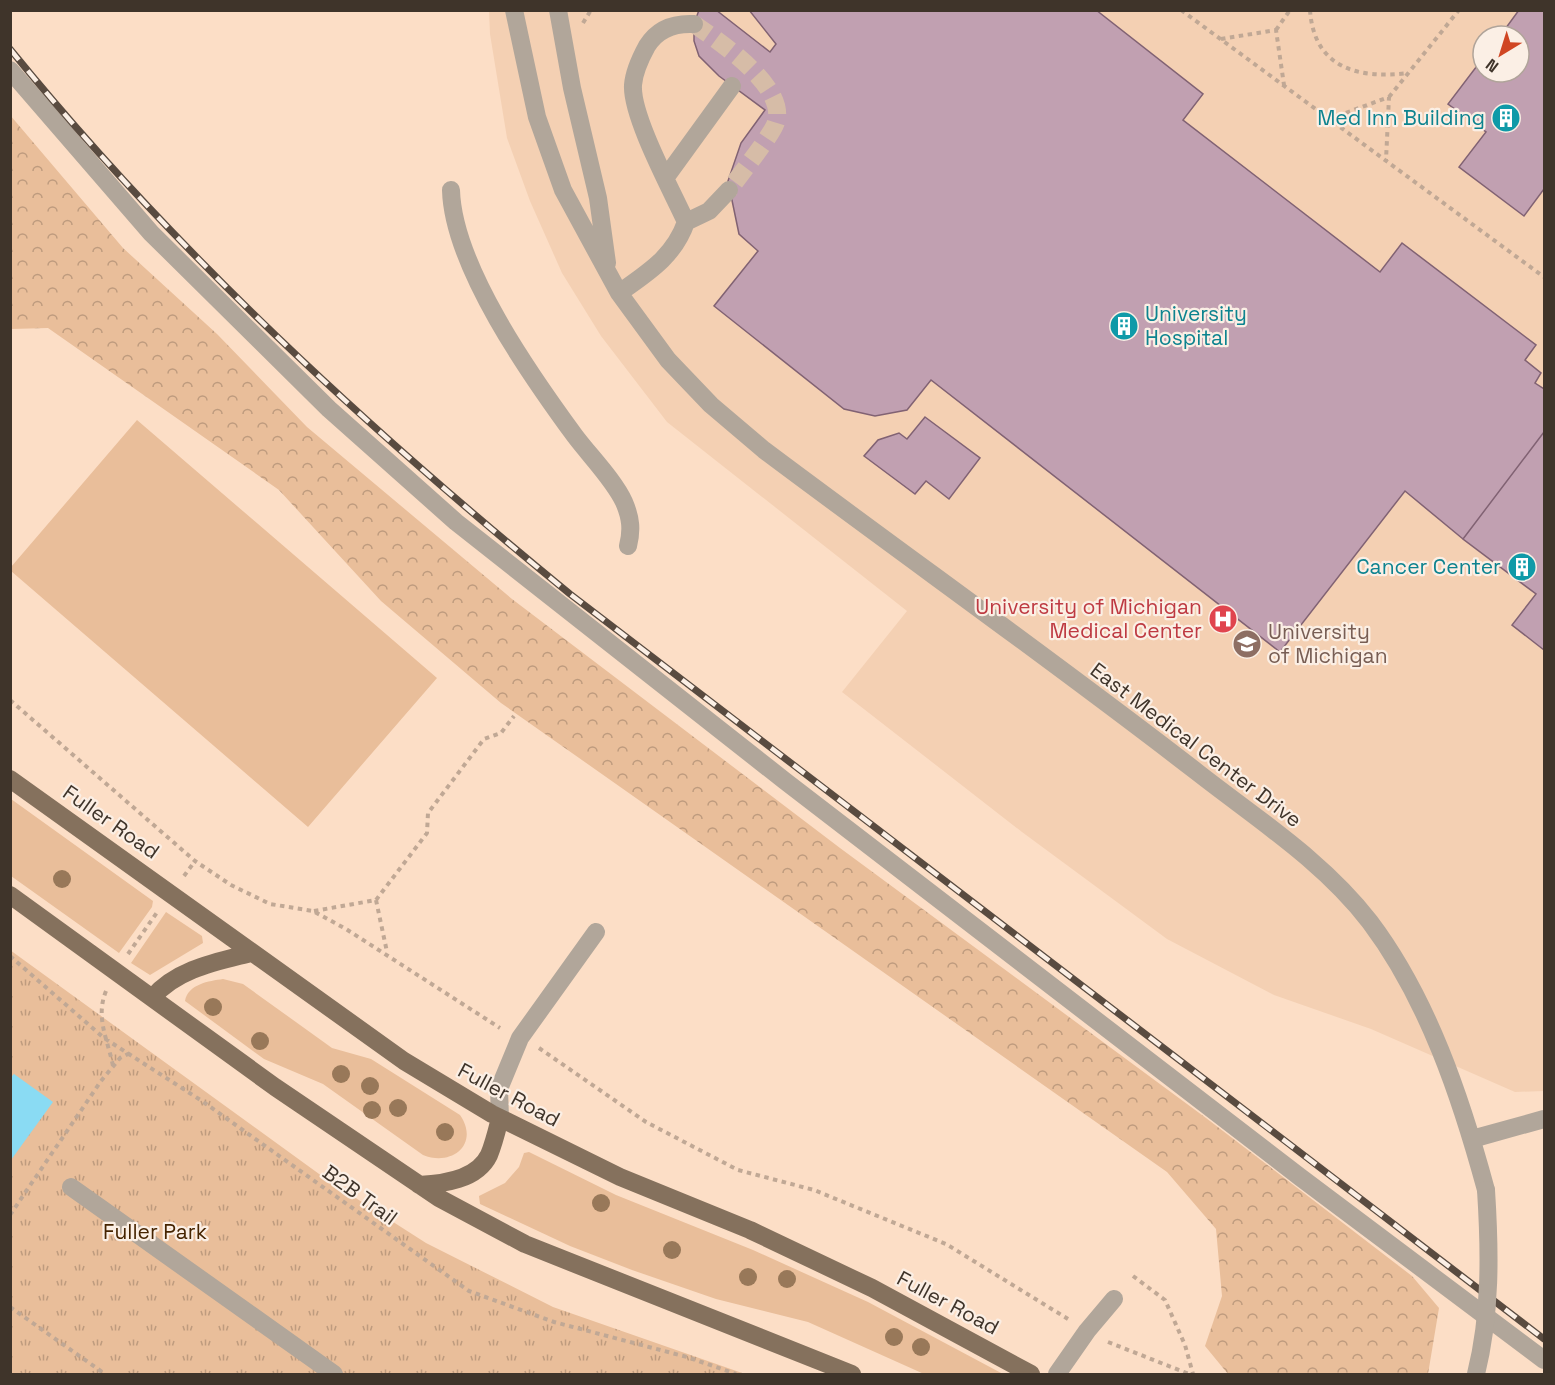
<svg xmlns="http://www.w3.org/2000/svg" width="1555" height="1385" font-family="'Space Grotesk',sans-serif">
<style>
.built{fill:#f4d0b3;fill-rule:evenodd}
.green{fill:#e9be9a}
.forest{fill:url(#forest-crowns)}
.park{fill:url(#park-tufts)}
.water{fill:#8adbf3}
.building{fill:#c1a0b1;stroke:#816273;stroke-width:1.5}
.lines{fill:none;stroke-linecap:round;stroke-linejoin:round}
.minor-tunnel{stroke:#d6bca7;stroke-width:18;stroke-dasharray:18 9;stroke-linecap:butt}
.path{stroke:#c0a895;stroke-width:4;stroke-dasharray:4.5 4.5;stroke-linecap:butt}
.minor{stroke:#b1a69a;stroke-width:18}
.major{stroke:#85715d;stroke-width:18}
.rail-casing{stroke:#594b40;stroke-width:7}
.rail{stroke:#fbefe5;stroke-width:4.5;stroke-dasharray:14;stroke-linecap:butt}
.minor-bridge{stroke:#b1a69a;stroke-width:18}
.tree{fill:#987859}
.labels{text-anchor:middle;stroke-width:4.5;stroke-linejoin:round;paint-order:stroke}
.culture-label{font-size:21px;fill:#0d838f;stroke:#fbefe5;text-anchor:end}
.health-label{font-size:21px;fill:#be3a42;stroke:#fbefe5;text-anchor:end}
.education-label{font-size:21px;fill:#785e54;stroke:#fbefe5;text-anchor:start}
.street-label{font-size:21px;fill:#3f342a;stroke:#fbefe5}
.park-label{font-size:21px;fill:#462400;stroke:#fbefe5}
</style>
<defs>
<pattern id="forest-crowns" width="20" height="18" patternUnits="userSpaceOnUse" patternTransform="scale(1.5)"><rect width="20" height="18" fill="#e9be9a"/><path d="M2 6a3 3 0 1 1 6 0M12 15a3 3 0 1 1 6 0" fill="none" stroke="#be9b7e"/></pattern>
<pattern id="park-tufts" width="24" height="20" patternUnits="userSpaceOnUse" patternTransform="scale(1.5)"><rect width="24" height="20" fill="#e9be9a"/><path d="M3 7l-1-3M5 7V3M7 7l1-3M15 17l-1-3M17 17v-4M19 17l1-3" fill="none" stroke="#be9b7e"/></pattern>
</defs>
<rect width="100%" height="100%" fill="#fcdec6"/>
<!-- built -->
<path class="built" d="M 489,11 L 1544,11 L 1544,1091 L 1515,1092 L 1371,1029 L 1274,995 L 1167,939 L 1022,832 L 842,692 L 907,611 L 667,422 L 601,336 L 562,273 L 530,201 L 507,138 L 490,34 ZM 1483,36 L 1519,36 L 1519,72 L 1483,72 Z"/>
<!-- green -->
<path class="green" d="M 137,420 L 437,678 L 308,827 L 11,571 L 11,567 Z
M 11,799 L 153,901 L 152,907 L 119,953 L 11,876 Z
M 166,912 L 202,936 L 203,943 L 150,975 L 131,963 Z
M 223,979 L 243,984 L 332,1048 L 371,1059 L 460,1115 C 480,1144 452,1167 423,1155 L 323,1084 L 264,1059 L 185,1001 C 188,984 209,981 223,979 Z
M 529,1152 L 616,1195 L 753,1250 L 868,1302 L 1003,1374 L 924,1374 L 808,1322 L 716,1299 L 632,1270 L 570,1246 L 480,1204 L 479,1196 L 505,1183 L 519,1167 L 524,1153 Z"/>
<!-- forest -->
<path class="forest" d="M 10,115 L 123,248 L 217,334 L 307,427 L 512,599 L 840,848 L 1206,1118 L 1412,1276 L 1439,1308 L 1428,1374 L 1228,1374 L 1205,1346 L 1222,1296 L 1216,1229 L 1167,1172 L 501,703 L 381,601 L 279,490 L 48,328 L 11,329 Z"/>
<!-- park -->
<path class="park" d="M 10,950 L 326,1179 L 426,1243 L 553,1307 L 745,1374 L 11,1374 Z"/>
<!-- water -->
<path class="water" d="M 14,1074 L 53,1102 L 11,1160 L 10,1078 Z"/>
<!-- building -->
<path class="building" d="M 699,10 L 716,10 L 770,52 L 776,44 L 749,10 L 1096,10 L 1203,94 L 1183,120 L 1380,272 L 1402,243 L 1536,345 L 1525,360 L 1541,373 L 1535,383 L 1544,389 L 1544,432 L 1463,539 L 1405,491 L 1280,652 L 931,380 L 907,410 L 875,416 L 844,409 L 714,306 L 758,251 L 739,234 L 728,181 L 741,143 L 765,110 L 719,76 L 699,56 L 694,41 L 694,24 Z
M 1519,10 L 1544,10 L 1544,189 L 1524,216 L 1459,167 L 1486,132 L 1448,104 L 1483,58 L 1483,72 L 1519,72 L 1519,36 L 1500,36 Z
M 925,417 L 980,458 L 949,499 L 926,481 L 915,494 L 864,456 L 878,440 L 899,433 L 907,439 Z
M 1544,432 L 1544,650 L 1512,625 L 1536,594 L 1463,539 Z"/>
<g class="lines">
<!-- minor-tunnel -->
<path class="minor-tunnel" d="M 694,24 C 718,41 787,86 776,122 C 773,134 738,177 729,190"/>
<!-- path -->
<path class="path" d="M 1181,10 L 1544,277
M 1310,10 C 1314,69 1359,79 1408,73
M 583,23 L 591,10
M 1276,30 L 1290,10
M 1221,39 L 1276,30 L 1284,85
M 1389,97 L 1459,10
M 1329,119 L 1389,97 L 1386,160
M 10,700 L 195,861 L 231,885 L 270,904 L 313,911 L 346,929 L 500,1028
M 184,876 L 195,861
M 376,900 L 387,952
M 314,911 L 376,900 L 427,833 L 428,813 L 484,739 L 501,733 L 514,716
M 128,954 L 158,911
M 10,956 L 104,1038 L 202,1101 L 469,1291 L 554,1322 L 687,1357 L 736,1374
M 106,991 C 95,1018 108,1040 113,1066
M 539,1048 L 646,1122 L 738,1170 L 814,1190 L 946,1244 L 1068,1319
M 10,1215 L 101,1081 L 120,1058 L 130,1053
M 1133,1276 L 1165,1300 L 1185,1345 L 1193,1374
M 10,1307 L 105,1374
M 1108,1342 L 1189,1374"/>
<!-- minor -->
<path class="minor" d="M 514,10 L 537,117 L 563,190 L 619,293 L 668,360 L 711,405 L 764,450 C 908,558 1055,662 1197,772 C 1257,819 1323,861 1370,922 C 1428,999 1461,1098 1486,1190
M 558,10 L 572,88 L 598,198 L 607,263
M 10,70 L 151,233 L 329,409 L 456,522 L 785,781 L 1300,1177 L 1544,1360
M 666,177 L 732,86
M 451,190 C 453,266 531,376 575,436 C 590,456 614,480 624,502 C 631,518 632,530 628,546
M 686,222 L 709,211 L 729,190
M 619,293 C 647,273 674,257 686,222 C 672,191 631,116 633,85 C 634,71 641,57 647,46 C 658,28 675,23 694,24
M 500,1118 L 499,1089 L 520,1038 L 596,932
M 1472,1139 L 1544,1119
M 71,1187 L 334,1374
M 1057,1374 L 1087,1331 L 1114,1299"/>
<!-- major -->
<path class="major" d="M 10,779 L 404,1061 L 492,1114 L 620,1177 L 750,1230 L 872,1288 L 1031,1374
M 10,895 L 275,1087 L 439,1198 L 525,1244 L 852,1374
M 153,997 C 177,969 216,962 251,953
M 419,1185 C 443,1184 477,1180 489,1155 C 494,1143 497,1130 500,1118"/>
<!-- rail casing -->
<g class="rail-casing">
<path id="rail" d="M 10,49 C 175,252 368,429 570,594 L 1544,1339"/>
</g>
<!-- rail -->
<use href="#rail" class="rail"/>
<!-- minor-bridge -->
<path class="minor-bridge" d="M 1476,1374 C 1491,1314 1490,1252 1486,1190"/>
</g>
<!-- trees -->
<g class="tree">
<circle cx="62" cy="879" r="9"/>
<circle cx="213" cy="1007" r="9"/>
<circle cx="260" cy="1041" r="9"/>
<circle cx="341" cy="1074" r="9"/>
<circle cx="370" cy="1086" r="9"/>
<circle cx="398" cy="1108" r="9"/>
<circle cx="372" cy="1110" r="9"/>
<circle cx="445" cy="1132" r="9"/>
<circle cx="601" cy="1203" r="9"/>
<circle cx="672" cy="1250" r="9"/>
<circle cx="748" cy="1277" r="9"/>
<circle cx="787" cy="1279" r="9"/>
<circle cx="894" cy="1337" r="9"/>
<circle cx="921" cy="1347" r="9"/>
</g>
<!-- icons -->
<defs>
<g id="building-disc" transform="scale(1.5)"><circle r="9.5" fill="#0f9aa8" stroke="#fbefe5"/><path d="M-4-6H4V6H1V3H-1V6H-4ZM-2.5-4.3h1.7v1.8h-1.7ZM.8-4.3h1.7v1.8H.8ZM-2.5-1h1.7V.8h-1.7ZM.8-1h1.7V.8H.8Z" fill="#fff"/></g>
<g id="hospital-disc" transform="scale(1.5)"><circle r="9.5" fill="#e0444e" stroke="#fbefe5"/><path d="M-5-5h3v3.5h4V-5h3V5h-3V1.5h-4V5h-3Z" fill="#fff"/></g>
<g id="university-disc" transform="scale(1.5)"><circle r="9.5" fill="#8d6e63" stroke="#fbefe5"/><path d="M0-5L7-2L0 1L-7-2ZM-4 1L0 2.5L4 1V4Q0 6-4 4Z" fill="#fff"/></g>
</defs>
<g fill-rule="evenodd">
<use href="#building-disc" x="1506" y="118"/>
<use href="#building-disc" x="1124" y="326"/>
<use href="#building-disc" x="1522" y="567"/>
<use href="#hospital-disc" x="1223" y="619"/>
<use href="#university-disc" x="1247" y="644"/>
</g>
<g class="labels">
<!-- culture labels -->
<g class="culture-label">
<text x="1485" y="125">Med Inn Building</text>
<text x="1145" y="321" text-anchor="start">University<tspan x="1145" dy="24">Hospital</tspan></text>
<text x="1501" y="574">Cancer Center</text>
</g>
<!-- health labels -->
<g class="health-label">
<text x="1202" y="614">University of Michigan<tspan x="1202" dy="24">Medical Center</tspan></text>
</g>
<!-- education labels -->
<g class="education-label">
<text x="1268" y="639">University<tspan x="1268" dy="24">of Michigan</tspan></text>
</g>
<!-- street labels -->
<g class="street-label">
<text transform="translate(1196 745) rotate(37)" y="7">East Medical Center Drive</text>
<text transform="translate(111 822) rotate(35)" y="7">Fuller Road</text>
<text transform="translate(509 1095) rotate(28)" y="7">Fuller Road</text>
<text transform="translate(360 1195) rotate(36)" y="7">B2B Trail</text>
<text transform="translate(948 1303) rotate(28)" y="7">Fuller Road</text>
</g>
<!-- park labels -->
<g class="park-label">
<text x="155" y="1239">Fuller Park</text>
</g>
</g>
<!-- border -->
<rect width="1555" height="1385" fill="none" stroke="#3f342a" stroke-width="24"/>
<!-- north arrow -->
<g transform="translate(1501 54) rotate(218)"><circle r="28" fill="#fbefe5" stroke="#b0a49a" stroke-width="1.5"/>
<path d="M0-4.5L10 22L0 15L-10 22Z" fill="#d04623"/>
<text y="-9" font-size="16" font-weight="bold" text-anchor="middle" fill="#3f342a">N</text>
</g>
</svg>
